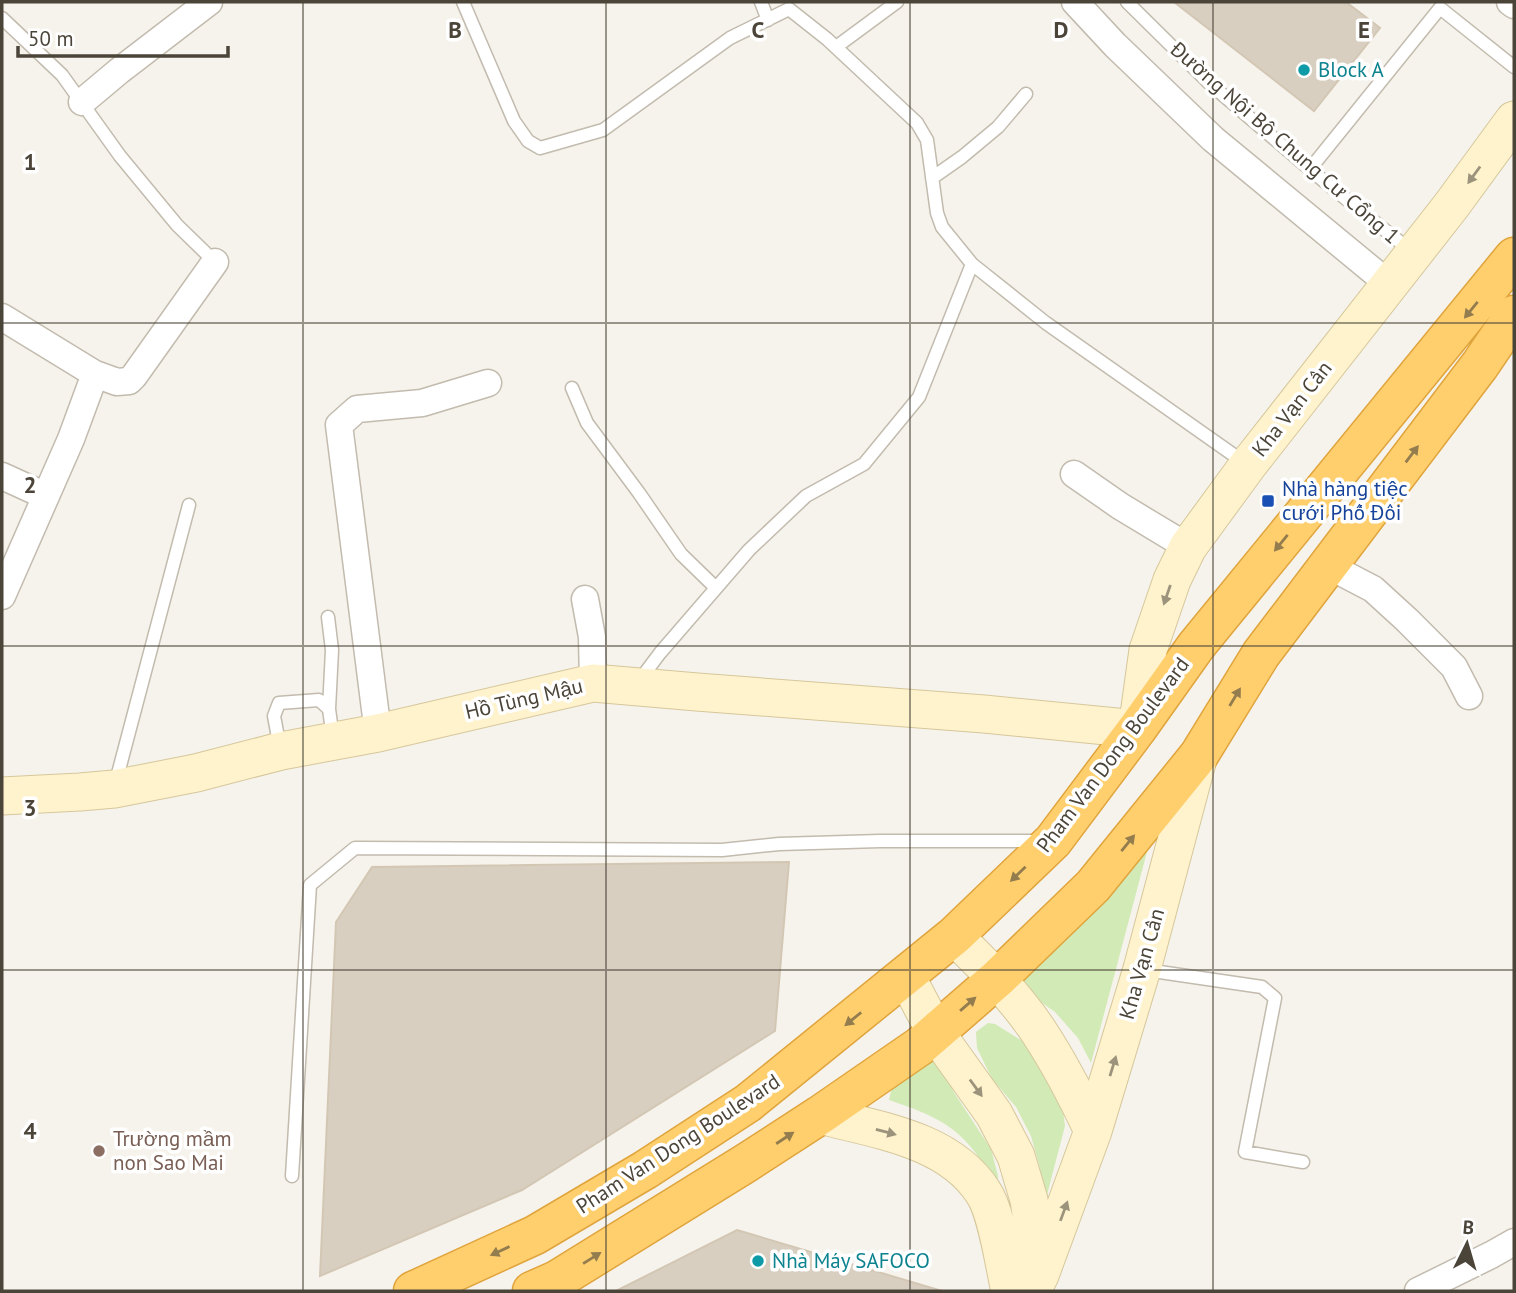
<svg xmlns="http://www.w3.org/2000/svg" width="1516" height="1293" font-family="'PT Sans',sans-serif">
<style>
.green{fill:#d2eab5}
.building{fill:#d8cfc1;stroke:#d3c7b4;stroke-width:2}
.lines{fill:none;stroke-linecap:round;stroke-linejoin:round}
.lane-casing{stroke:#c2bbae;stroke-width:15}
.street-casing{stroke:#c2bbae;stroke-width:29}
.secondary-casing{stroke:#d6c79b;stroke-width:39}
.highway-casing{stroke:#e0a43c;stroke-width:41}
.lane{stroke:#fff;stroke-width:12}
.street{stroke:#fff;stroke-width:26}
.secondary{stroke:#fff3cd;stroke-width:37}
.highway{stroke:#ffcf6e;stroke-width:38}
.oneway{fill:#9c937c}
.oneway2{fill:#937c4e}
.grid{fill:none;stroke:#4b4439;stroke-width:2;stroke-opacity:0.55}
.culture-dot{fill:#0f9aa8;stroke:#fff;stroke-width:2.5}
.transit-dot{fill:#1a4fb4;stroke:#fff;stroke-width:2.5}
.education-dot{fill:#8d6e63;stroke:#fff;stroke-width:2.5}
.labels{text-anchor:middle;stroke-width:7;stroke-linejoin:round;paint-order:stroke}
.culture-label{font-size:21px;fill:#0d838f;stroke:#fff;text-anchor:start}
.street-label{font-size:21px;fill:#4b4439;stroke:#fff}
.transit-label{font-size:21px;fill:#164399;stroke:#fff;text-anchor:start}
.education-label{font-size:21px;fill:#785e54;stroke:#fff;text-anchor:start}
.grid-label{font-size:23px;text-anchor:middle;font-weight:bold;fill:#4b4439;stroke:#fff;stroke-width:7;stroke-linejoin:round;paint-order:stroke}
</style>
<rect width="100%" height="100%" fill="#f6f3ec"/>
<!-- green -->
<path class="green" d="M 1152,833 L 1091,1063 L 1078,1038 L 1055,1012 L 1015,984 Z
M 988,1023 L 995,1024 L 1024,1042 L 1061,1094 L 1065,1126 L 1043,1210 L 1040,1168 L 1031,1136 L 1016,1107 L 992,1079 L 977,1048 L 976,1032 Z
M 938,1054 L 953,1091 L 991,1149 L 998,1176 L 998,1194 C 991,1181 985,1166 977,1155 C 954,1122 924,1112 889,1100 L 892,1087 Z"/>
<!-- building -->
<path class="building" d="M 1174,2 L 1346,2 L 1380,28 L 1314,111 Z
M 789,862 L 775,1031 L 522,1190 L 320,1276 L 336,922 L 372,867 Z
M 737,1230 L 942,1291 L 616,1291 Z"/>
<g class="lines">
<!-- lane casing -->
<g class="lane-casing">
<path id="lane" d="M 463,2 L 514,121 L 528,141 L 540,148 L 603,130 L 730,38 L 789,9 L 827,39 L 917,123 L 927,140 L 937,213 L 942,227 L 972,264 L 1046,323 L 1245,463
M 761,2 L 768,20
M 1127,2 L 1209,83 L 1325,182 L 1411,251
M 2,18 L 62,75 L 120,156 L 177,225 L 215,262
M 836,47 L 897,2
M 1310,169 L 1440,8 L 1514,67
M 932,178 L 962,157 L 998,127 L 1026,94
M 572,388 L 587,423 L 639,493 L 681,554 L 716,588
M 328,617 L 332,650 L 329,709
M 639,681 L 660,653 L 749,550 L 806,496 L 864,464 L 919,397 L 972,264
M 280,748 L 274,716 L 279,703 L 319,700 L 329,709 L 333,738
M 115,785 L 189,505
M 1146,970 L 1262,987 L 1275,998 L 1245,1152 L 1303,1162
M 292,1176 L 310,885 L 355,848 L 722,850 L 779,844 L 880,841 L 1040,841"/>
</g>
<!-- street casing -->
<g class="street-casing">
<path id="street" d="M 1075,2 L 1115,45 L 1213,139 L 1390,285
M 1510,2 L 1514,5
M 82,102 L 119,71 L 209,2
M 2,317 L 95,374 L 117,382 L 129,381 L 134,376 L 215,262
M 1074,474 L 1120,506 L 1188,547
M 2,476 L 46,496
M 1327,565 L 1373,589 L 1407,620 L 1454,667 L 1469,696
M 2,596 L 71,439 L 95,374
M 585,599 L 592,637 L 593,683
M 378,733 L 339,425 L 357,409 L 422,403 L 488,383
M 1418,1291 L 1491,1255 L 1514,1242"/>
</g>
<!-- secondary casing -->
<g class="secondary-casing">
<path id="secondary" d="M 2,796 L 80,792 L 114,789 L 196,773 L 281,751 L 378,733 L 593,683 L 697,692 L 984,714 L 1137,729 L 1148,650 L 1172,580 L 1188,547 L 1248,465 L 1451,206 L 1514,120
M 954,936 C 985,966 1015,996 1039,1032 C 1060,1064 1077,1097 1093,1131
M 906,976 L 936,1033 L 994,1114 L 1016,1156 L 1029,1200 L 1040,1273
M 820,1115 C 877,1130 949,1139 983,1192 C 997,1212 1004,1266 1010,1291
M 1032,1291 L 1040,1275 L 1093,1131 L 1142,969 L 1199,755"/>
</g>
<!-- highway casing -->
<g class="highway-casing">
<path id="highway" d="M 413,1291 L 535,1235 L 645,1170 L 748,1103 L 954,936 L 1053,841 L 1137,729 L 1196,646 L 1514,257
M 532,1291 L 557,1280 L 746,1163 L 820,1115 L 920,1046 L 998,978 L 1093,886 L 1199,755 L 1261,654 L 1480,365 L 1514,315"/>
</g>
<!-- lane -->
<use href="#lane" class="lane"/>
<!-- street -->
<use href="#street" class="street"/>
<!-- secondary -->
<use href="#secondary" class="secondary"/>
<!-- highway -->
<use href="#highway" class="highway"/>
</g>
<!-- one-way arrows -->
<defs><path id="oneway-solid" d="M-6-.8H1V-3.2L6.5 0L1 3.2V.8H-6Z" transform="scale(1.75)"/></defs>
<g class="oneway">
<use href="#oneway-solid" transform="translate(1474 175) rotate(126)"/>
<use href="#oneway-solid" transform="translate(1167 595) rotate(109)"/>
<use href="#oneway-solid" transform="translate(1113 1066) rotate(-73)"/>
<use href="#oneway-solid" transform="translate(976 1088) rotate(54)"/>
<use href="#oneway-solid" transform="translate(886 1132) rotate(15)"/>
<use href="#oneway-solid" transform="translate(1064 1211) rotate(-70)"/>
</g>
<g class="oneway2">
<use href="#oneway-solid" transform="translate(1471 310) rotate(129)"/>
<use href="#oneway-solid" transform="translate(1412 454) rotate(-53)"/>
<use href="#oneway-solid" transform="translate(1281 543) rotate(129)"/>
<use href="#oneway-solid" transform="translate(1235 697) rotate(-59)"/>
<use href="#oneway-solid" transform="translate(1128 843) rotate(-51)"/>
<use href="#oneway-solid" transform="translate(1018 874) rotate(136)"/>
<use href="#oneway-solid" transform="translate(968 1004) rotate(-41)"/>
<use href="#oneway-solid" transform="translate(853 1019) rotate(141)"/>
<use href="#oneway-solid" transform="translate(785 1138) rotate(-33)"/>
<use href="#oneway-solid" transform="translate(500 1251) rotate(155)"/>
<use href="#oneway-solid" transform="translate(592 1258) rotate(-32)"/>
</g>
<!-- grid -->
<path class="grid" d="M 303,2 L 303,1291M 606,2 L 606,1291M 910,2 L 910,1291M 1213,2 L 1213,1291M 2,323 L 1514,323M 2,646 L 1514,646M 2,970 L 1514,970"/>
<!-- markers -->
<g class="culture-dot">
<circle cx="1304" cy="70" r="7"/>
<circle cx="758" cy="1261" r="7"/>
</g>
<rect class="transit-dot" x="1261" y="494" width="14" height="14" rx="3.5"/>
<circle class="education-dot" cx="99" cy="1151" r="7"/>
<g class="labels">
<!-- culture labels -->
<g class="culture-label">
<text x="1318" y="77">Block A</text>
<text x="772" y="1268">Nhà Máy SAFOCO</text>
</g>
<!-- street labels -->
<g class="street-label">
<text transform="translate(1285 143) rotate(41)" y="7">Đường Nội Bộ Chung Cư Cổng 1</text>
<text transform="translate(1292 409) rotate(-52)" y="7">Kha Vạn Cân</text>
<text transform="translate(524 699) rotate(-13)" y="7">Hồ Tùng Mậu</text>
<text transform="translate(1113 755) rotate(-53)" y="7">Pham Van Dong Boulevard</text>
<text transform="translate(1142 964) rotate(-74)" y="7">Kha Vạn Cân</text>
<text transform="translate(678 1144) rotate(-33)" y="7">Pham Van Dong Boulevard</text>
</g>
<!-- transit labels -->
<g class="transit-label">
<text x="1282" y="496">Nhà hàng tiệc<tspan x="1282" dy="24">cưới Phố Đôi</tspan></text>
</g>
<!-- education labels -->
<g class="education-label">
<text x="113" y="1146">Trường mầm<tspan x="113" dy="24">non Sao Mai</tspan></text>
</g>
</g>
<g class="grid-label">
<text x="455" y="38">B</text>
<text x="758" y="38">C</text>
<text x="1061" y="38">D</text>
<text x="1364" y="38">E</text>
<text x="30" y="170">1</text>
<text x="30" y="493">2</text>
<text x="30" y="816">3</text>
<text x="30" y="1139">4</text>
</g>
<!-- border -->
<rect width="1516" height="1293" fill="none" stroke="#4b4439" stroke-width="7"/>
<!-- north arrow -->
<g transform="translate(1467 1244) rotate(5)" stroke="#ffffff" stroke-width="5" paint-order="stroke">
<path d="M0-5L12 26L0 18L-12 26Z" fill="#4b4439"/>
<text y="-10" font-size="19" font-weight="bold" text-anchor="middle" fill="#4b4439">B</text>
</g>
<!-- scale -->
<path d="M18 46v10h210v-10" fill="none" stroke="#4b4439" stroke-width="3.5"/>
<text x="28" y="46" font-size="21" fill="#4b4439" stroke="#ffffff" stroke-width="5" paint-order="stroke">50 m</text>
</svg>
